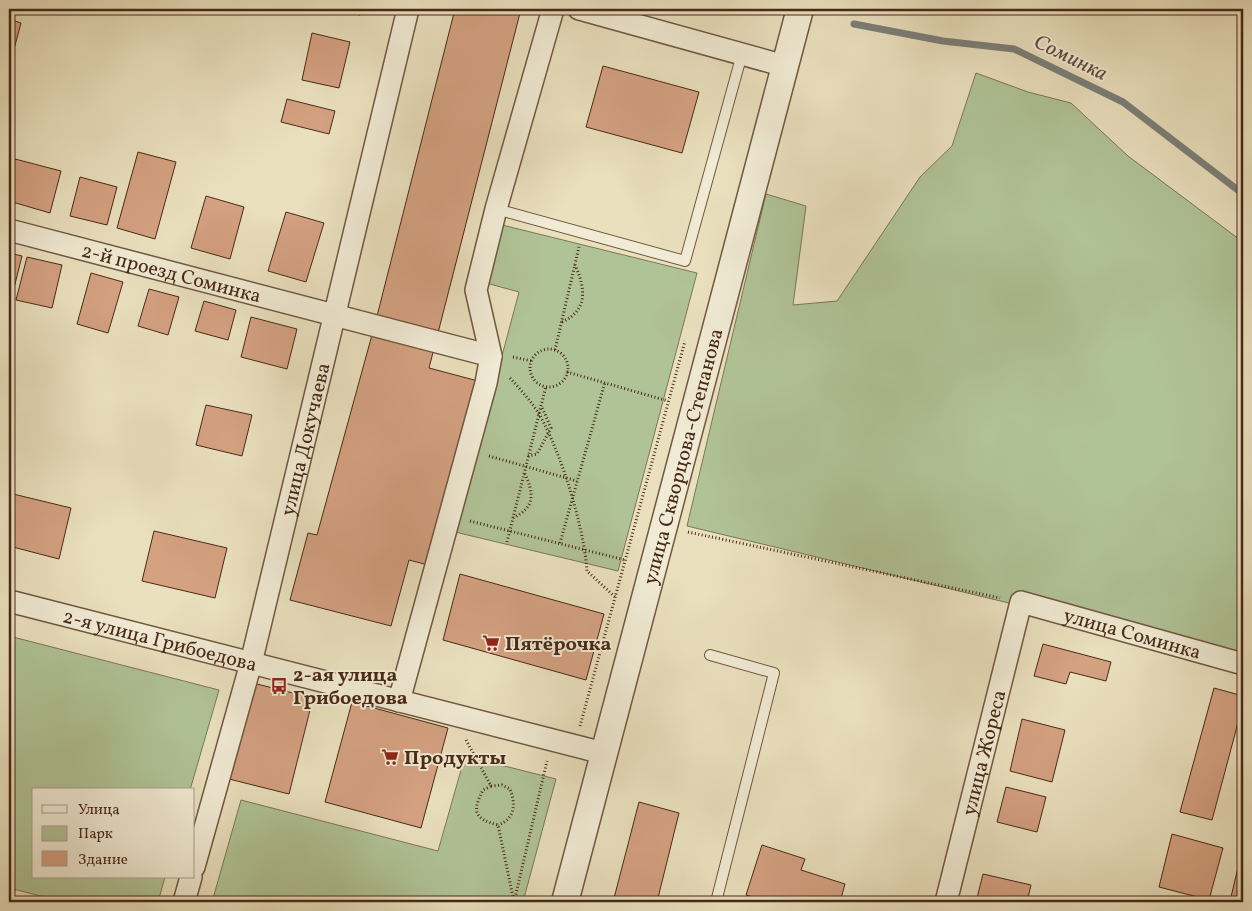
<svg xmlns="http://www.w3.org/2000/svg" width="1252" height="911" font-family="Vollkorn,serif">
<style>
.green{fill:#b0c396;stroke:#7c7656}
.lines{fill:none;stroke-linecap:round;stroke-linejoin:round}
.stream{stroke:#7b807a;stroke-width:7}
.building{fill:#d4a181;stroke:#482916}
.service-casing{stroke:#705740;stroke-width:12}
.minor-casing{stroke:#705740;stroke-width:24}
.tertiary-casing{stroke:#705740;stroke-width:29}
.path{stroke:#482916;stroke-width:3;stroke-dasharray:1 2.5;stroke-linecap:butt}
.service{stroke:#f1ebd5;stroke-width:10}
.minor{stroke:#f1ebd5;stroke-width:21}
.tertiary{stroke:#f1ebd5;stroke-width:26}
.labels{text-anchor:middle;stroke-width:4;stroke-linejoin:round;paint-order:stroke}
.street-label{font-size:20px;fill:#482916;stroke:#f1ebd5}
.poi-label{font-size:20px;font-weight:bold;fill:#482916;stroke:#f1ebd5;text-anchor:start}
.water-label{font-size:21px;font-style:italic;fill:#5d4d40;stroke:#f1ebd5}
</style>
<rect width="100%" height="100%" fill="#eae0be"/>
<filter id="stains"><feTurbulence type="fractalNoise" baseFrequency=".004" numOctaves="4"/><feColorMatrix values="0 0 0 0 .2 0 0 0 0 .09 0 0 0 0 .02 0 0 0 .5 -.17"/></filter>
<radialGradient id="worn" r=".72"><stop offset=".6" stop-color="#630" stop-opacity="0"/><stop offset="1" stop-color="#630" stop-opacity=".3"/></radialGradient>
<!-- green -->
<path class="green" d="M 976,73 L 1028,92 L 1071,103 L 1128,156 L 1243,242 L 1243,659 L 687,526 L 766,194 L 806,206 L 793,305 L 837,301 L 920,177 L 952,146 Z
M 502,225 L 697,273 L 618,571 L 455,532 L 519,292 L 486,283 Z
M 9,636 L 219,690 L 190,790 L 34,790 L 34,877 L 165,877 L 158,902 L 64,902 L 9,888 Z
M 465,756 L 556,779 L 523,902 L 212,902 L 241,800 L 438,851 Z"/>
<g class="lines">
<!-- stream -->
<path class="stream" d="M 854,24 L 943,41 L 1014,49 L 1123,102 L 1243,194"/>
</g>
<!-- building -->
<path class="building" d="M 333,9 L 362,9 L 360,15 Z
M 455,9 L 521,9 L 429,368 L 478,381 L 428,565 L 409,560 L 391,626 L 290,600 L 308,533 L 317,535 L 375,324 Z
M 9,19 L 21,23 L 13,53 L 9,52 Z
M 312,33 L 350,42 L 339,88 L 302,80 Z
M 603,66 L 699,92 L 682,153 L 586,127 Z
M 287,99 L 335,111 L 329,134 L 281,122 Z
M 138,152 L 176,162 L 155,239 L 117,228 Z
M 15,159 L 61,171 L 50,213 L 9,201 L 9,184 Z
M 80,177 L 117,187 L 107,225 L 70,216 Z
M 206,196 L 244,207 L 230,259 L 191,248 Z
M 286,212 L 324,223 L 306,282 L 268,271 Z
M 9,253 L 22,256 L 9,308 Z
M 27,257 L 62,265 L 52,308 L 16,300 Z
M 91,273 L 123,282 L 108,333 L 77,324 Z
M 149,289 L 179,297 L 168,335 L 138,326 Z
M 204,301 L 236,310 L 228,340 L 195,331 Z
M 251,317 L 297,329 L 287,369 L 241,357 Z
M 206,405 L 252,415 L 242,456 L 196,445 Z
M 9,493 L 71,508 L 59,559 L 9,546 Z
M 154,531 L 227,548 L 215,598 L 142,581 Z
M 460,574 L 604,614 L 586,680 L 443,640 Z
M 1043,644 L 1111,662 L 1106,681 L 1070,672 L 1066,684 L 1034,676 Z
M 253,683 L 313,698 L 289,794 L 229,779 Z
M 1214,688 L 1243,696 L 1243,704 L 1212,820 L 1180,812 Z
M 352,702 L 448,728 L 421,828 L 325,802 Z
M 1022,719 L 1065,730 L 1052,782 L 1010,771 Z
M 1006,787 L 1046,797 L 1037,832 L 997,822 Z
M 639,802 L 679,813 L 657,902 L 613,902 Z
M 1172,834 L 1223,848 L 1209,900 L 1159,887 Z
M 762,845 L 805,859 L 801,870 L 845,884 L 840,902 L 770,902 L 746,895 Z
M 1241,855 L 1243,902 L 1237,902 L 1230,901 Z
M 983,874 L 1031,885 L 1027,902 L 976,902 Z"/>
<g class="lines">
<!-- service casing -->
<g class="service-casing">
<path id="service" d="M 496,209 L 685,261 L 742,54
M 710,655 L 774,673 L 716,902"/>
</g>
<!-- minor casing -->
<g class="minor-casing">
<g id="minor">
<path d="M 579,9 L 785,66"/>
<path id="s1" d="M 9,230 L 491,356"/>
<path id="s2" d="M 9,601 L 603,753"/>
<path d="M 399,701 L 486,383 L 491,356 L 476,290 L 496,209 L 553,9"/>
<path id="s3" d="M 194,867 L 251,663 L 408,9"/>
<path d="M 184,902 L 191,877"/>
<path id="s4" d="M 946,902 L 1021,602 L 1243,664"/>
</g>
</g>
<!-- tertiary casing -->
<g class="tertiary-casing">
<g id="tertiary">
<path id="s5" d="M 565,902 L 800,9"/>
</g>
</g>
<!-- path -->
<path class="path" d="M 562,322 C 589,310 585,287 575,265
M530 368a19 19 0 1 1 38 0a19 19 0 1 1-38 0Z
M 555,350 L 579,247
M 513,357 L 532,361
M 567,372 L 668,401
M 510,378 C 520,389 531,401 539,414 C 561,452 584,527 587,571 L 615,597
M 489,456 L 577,481
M 528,456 L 537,454 L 551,428 L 542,407
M 513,518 C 536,507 534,493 524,472
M 470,521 L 625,560
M 688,532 L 1000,598
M 507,542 L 546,386
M 560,543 L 605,382
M 580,726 L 685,341
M 466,740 L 491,786 L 483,790 C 472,811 474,819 498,825 L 514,902
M 491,786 L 502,785 L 510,789 C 516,804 515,819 498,825
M 515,898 L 547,761"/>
<!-- service -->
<use href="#service" class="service"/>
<!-- minor -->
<use href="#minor" class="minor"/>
<!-- tertiary -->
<use href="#tertiary" class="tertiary"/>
</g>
<!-- icons -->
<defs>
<g id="supermarket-bare" transform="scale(1.35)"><path d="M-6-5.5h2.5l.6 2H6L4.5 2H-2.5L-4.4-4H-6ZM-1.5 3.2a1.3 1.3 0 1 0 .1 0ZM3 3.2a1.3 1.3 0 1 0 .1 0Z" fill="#8f2418" stroke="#f1ebd5" stroke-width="2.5" paint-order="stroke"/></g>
<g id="bus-bare" transform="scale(1.35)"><path d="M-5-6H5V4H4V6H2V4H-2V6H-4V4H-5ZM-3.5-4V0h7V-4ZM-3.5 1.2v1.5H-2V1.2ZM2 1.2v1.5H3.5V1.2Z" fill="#8f2418" stroke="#f1ebd5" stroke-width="2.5" paint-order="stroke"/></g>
</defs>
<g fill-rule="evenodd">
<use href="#supermarket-bare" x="491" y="643"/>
<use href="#bus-bare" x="279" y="686"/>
<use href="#supermarket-bare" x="390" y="757"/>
</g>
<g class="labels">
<!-- street labels -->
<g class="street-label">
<text dy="7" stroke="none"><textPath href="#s1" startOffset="168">2-й проезд Соминка</textPath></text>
<text dy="7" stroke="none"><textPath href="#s3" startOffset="442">улица Докучаева</textPath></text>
<text dy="7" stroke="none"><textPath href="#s5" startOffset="461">улица Скворцова-Степанова</textPath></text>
<text dy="7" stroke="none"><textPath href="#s4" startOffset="425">улица Соминка</textPath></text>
<text dy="7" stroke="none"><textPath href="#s2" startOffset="156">2-я улица Грибоедова</textPath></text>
<text dy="7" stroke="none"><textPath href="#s4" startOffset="154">улица Жореса</textPath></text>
</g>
<!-- poi labels -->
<g class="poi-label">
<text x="505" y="650">Пятёрочка</text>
<text x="293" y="681">2-ая улица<tspan x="293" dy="23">Грибоедова</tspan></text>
<text x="404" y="764">Продукты</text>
</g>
<!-- water labels -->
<g class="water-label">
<text transform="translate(1071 57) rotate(26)" y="7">Соминка</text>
</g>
</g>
<!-- margin -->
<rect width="1252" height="911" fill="none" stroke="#eae0be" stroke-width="30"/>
<rect x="10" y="10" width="1232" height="891" fill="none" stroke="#482916" stroke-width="2.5"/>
<rect x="15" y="15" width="1222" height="881" fill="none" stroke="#482916"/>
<!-- legend -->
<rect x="32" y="788" width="162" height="90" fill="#f1ebd5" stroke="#ad9d89"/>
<rect x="42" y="805" width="25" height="8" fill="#f1ebd5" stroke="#ad9d89"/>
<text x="78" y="814" font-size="15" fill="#482916">Улица</text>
<rect x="42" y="826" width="25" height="15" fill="#b0c396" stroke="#ad9d89"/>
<text x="78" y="838" font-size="15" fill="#482916">Парк</text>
<rect x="42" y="851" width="25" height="15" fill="#d4a181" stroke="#ad9d89"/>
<text x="78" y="864" font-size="15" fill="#482916">Здание</text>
<rect width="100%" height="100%" filter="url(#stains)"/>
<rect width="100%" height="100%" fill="url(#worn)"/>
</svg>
